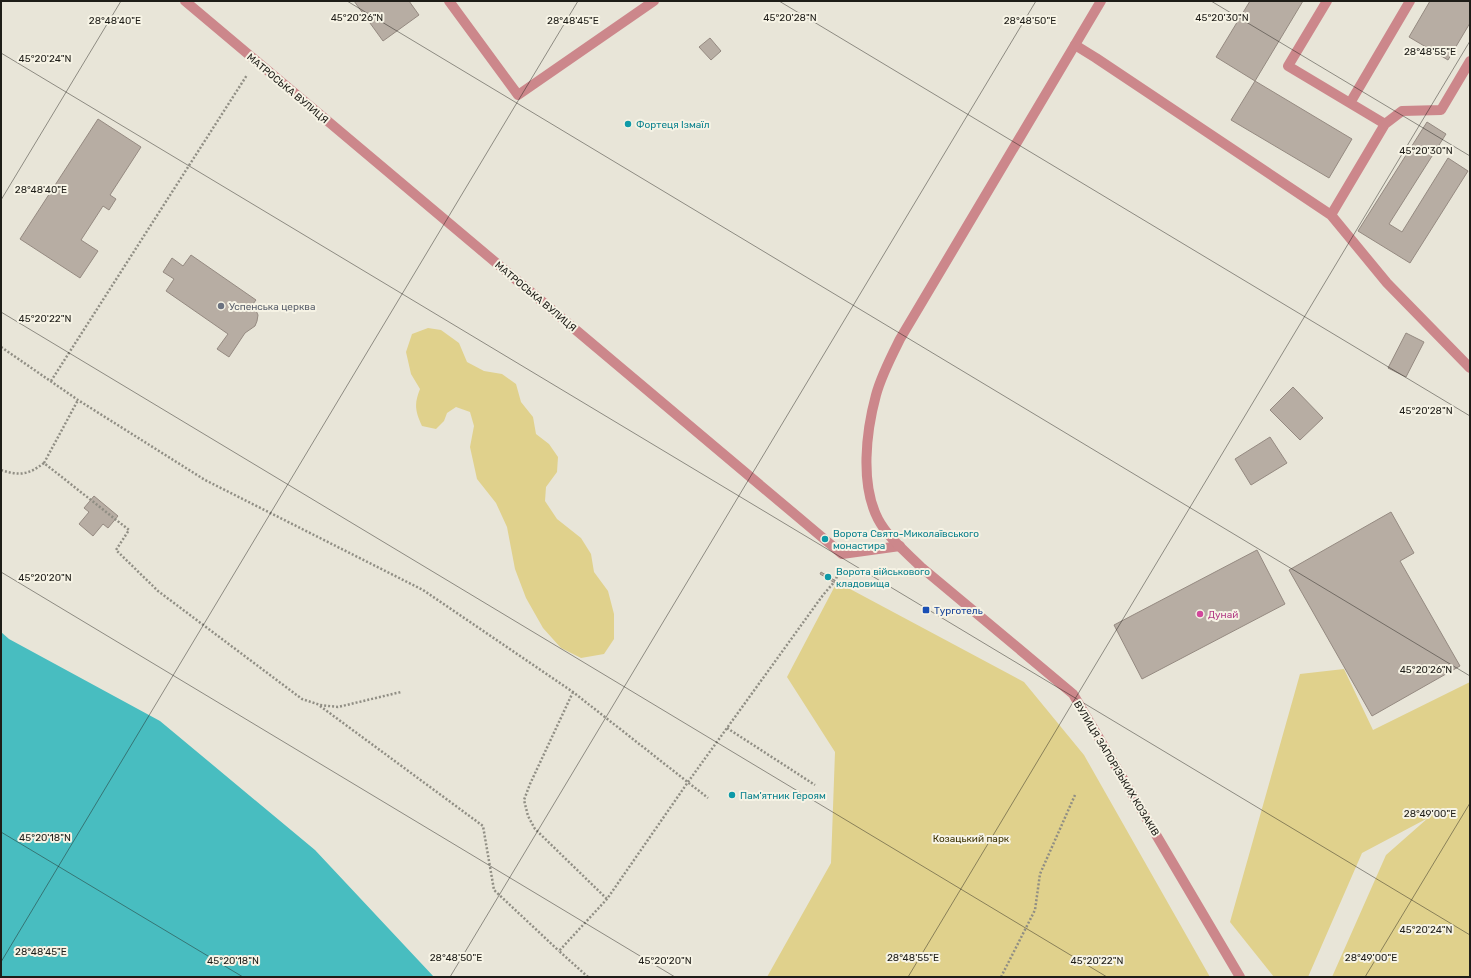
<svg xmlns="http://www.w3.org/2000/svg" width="1471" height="978" font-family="Rubik,sans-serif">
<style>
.green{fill:#e0d18c}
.water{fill:#48bdc0}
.building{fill:#b7ada3;stroke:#958a81}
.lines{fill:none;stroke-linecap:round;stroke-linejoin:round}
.path{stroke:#908e84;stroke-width:2.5;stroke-dasharray:2 2;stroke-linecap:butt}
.service{stroke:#cc878b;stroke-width:10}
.pedestrian{stroke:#cc878b;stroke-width:10}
.tertiary{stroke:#cc878b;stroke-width:10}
.ticks{fill:none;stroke:#1e1d18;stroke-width:1;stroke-opacity:0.45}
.culture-dot{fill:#0f9aa8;stroke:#f6f3e5;stroke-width:1.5}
.worship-dot{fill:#6b7280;stroke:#f6f3e5;stroke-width:1.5}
.transit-dot{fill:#1a4fb4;stroke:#f6f3e5;stroke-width:1.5}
.hotel-dot{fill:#d1479c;stroke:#f6f3e5;stroke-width:1.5}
.labels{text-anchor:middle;stroke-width:4;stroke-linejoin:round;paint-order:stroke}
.street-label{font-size:10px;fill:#1e1d18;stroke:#f6f3e5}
.culture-label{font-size:10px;fill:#0d838f;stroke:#f6f3e5;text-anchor:start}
.worship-label{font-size:10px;fill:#5b616d;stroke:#f6f3e5;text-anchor:start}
.transit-label{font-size:10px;fill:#164399;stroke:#f6f3e5;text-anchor:start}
.hotel-label{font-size:10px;fill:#b23c85;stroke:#f6f3e5;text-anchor:start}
.park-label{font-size:10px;fill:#3d3304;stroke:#f6f3e5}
.ticks-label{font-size:10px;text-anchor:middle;fill:#1e1d18;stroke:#f6f3e5;stroke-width:4;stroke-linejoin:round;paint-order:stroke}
</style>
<rect width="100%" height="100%" fill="#e8e5d8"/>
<!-- green -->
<path class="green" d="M 428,328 L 441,330 L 459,343 L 467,362 L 484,371 L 502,374 L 516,384 L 521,402 L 533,417 L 536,434 L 549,444 L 558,457 L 557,472 L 546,487 L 545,501 L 557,519 L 581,538 L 591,554 L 594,572 L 608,591 L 614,614 L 614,639 L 604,654 L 581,658 L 561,648 L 543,628 L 526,598 L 515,569 L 507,527 L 496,503 L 477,479 L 470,447 L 474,426 L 470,412 L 456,407 L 447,413 L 444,421 L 436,429 L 422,426 C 415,411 414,404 420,389 L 411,374 L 406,352 L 412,334 Z
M 837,582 L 1024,682 L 1084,755 L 1210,977 L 767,977 L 831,863 L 835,752 L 787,677 Z
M 1344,669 L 1373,730 L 1470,682 L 1470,977 L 1332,977 L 1386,855 L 1428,818 L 1362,853 L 1308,977 L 1274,977 L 1230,922 L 1300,674 Z"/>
<!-- water -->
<path class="water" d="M 1,632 L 9,639 L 160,721 L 315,850 L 434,977 L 1,977 Z"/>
<!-- building -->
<path class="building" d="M 354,1 L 409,1 L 419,15 L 383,41 Z
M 1250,1 L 1303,1 L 1255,81 L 1216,57 Z
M 1430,1 L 1470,1 L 1470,23 L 1448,60 L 1409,37 Z
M 710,38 L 721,51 L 711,60 L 699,47 Z
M 1255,81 L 1352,139 L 1329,178 L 1231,120 Z
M 98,119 L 141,147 L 110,195 L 116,199 L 109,210 L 103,206 L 81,240 L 98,251 L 80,278 L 20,239 Z
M 1427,122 L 1446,134 L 1389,224 L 1402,232 L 1448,158 L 1468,171 L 1410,263 L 1358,231 Z
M 191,255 L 256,300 L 253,304 L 258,315 L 257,321 L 255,326 L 245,333 L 229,357 L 217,349 L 228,334 L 166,291 L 174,279 L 163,272 L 172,258 L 183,266 Z
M 1406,333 L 1424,342 L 1406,377 L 1388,368 Z
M 1293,387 L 1323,418 L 1300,440 L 1270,410 Z
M 1270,437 L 1287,463 L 1251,485 L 1235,459 Z
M 94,496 L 118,516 L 108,528 L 103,524 L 93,536 L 79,524 L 89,512 L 84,508 Z
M 1391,512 L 1414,553 L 1400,561 L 1460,666 L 1372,716 L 1289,570 Z
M 1257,550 L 1285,604 L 1142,679 L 1114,625 Z
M 821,572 L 836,581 L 835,583 L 820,574 Z"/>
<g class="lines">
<!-- path -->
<path class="path" d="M 1,347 L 78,400 L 205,480 L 423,590 L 573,692 L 708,798
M 51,381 L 247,75
M 44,463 L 78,400
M 1,470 C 20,476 28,475 44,463 L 129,530 L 116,550 L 158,591 L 302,699 L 320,705 L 338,707 L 401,692
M 573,692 L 530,784 L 524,800 L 528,816 L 535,829 L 607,899
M 320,706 L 483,826 L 494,890 L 559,951
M 727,728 L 815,785
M 588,977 L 559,951 L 607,899 L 688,782 L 823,595 L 836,580 L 838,570
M 1001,977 L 1035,910 L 1040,874 L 1075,795"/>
<!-- service -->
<path class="service" d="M 449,1 L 518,95 L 654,1
M 1327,1 L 1288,66 L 1385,124 L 1331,215
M 1075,45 L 1096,58 L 1331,215 L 1387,283 L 1470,368
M 1350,103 L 1410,1
M 1385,124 L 1402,111 L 1441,110 L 1470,61"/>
<!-- pedestrian -->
<path class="pedestrian" d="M 185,1 L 842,554 L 900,546"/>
<!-- tertiary -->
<path class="tertiary" d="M 1101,1 L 900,339 C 891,357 881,376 876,395 C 866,432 860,484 878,519 C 888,538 906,552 921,567 L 1073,694 L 1240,977"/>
</g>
<!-- ticks -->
<path class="ticks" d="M 347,1 L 1470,676M 779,1 L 1470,416M 1211,1 L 1470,156M 1,53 L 1470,935M 1,200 L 121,1M 1,312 L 1107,977M 1,572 L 675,977M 1,832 L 243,977M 1,962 L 578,1M 450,977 L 1036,1M 908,977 L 1470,41M 1365,977 L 1470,803"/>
<!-- markers -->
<g class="culture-dot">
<circle cx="628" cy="124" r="4"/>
<circle cx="825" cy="539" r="4"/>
<circle cx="828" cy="577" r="4"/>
<circle cx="732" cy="795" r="4"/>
</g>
<circle class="worship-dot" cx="221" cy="306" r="4"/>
<rect class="transit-dot" x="922" y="606" width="8" height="8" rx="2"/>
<circle class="hotel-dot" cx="1200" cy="614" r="4"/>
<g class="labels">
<!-- street labels -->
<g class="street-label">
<text transform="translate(288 88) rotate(40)" y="4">МАТРОСЬКА ВУЛИЦЯ</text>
<text transform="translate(536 296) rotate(40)" y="4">МАТРОСЬКА ВУЛИЦЯ</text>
<text transform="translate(1117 768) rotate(59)" y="4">ВУЛИЦЯ ЗАПОРІЗЬКИХ КОЗАКІВ</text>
</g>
<!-- culture labels -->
<g class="culture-label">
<text x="636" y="128">Фортеця Ізмаїл</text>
<text x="833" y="537">Ворота Свято-Миколаївського<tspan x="833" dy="12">монастира</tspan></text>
<text x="836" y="575">Ворота військового<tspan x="836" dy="12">кладовища</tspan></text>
<text x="740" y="799">Пам'ятник Героям</text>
</g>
<!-- worship labels -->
<g class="worship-label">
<text x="229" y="310">Успенська церква</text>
</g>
<!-- transit labels -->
<g class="transit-label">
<text x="934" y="614">Турготель</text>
</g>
<!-- hotel labels -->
<g class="hotel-label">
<text x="1208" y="618">Дунай</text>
</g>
<!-- park labels -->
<g class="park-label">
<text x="971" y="842">Козацький парк</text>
</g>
</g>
<g class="ticks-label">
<text x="357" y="21">45°20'26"N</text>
<text x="790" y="21">45°20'28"N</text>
<text x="1222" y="21">45°20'30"N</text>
<text x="573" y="24">28°48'45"E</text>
<text x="1030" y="24">28°48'50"E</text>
<text x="115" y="24">28°48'40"E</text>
<text x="1430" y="55">28°48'55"E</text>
<text x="45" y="62">45°20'24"N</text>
<text x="1426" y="154">45°20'30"N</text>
<text x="41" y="193">28°48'40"E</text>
<text x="45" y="322">45°20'22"N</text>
<text x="1426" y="414">45°20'28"N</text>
<text x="45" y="581">45°20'20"N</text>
<text x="1426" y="673">45°20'26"N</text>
<text x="1430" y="817">28°49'00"E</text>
<text x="45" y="841">45°20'18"N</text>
<text x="1426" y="933">45°20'24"N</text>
<text x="41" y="955">28°48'45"E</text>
<text x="456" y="961">28°48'50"E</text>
<text x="913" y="961">28°48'55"E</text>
<text x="1371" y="961">28°49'00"E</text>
<text x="233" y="964">45°20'18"N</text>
<text x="665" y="964">45°20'20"N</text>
<text x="1097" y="964">45°20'22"N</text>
</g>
<!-- border -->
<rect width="1471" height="978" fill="none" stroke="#1e1d18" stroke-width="4"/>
</svg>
